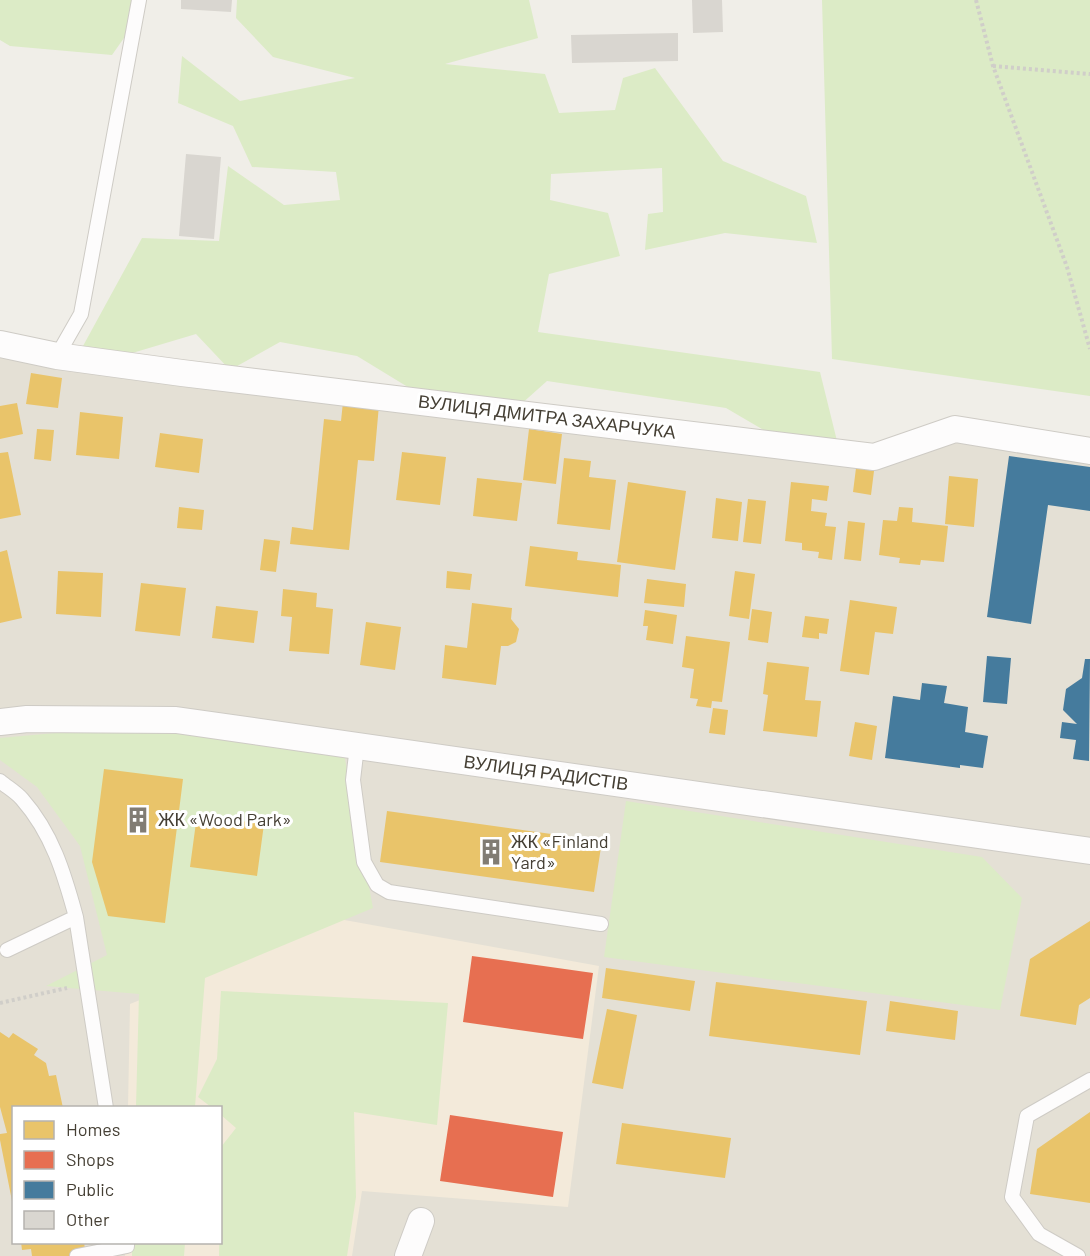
<svg xmlns="http://www.w3.org/2000/svg" width="1090" height="1256" font-family="Barlow,sans-serif">
<style>
.residential{fill:#e4e0d5;fill-rule:evenodd}
.commercial{fill:#f3eada}
.green{fill:#dcebc6}
.homes{fill:#e9c46a}
.shops{fill:#e76f51}
.public{fill:#457b9d}
.building{fill:#d9d6d0}
.lines{fill:none;stroke-linecap:round;stroke-linejoin:round}
.service-casing{stroke:#cecbc5;stroke-width:16}
.minor-casing{stroke:#cecbc5;stroke-width:28}
.path{stroke:#d0cec9;stroke-width:4;stroke-dasharray:3 3;stroke-linecap:butt}
.service{stroke:#fdfcfc;stroke-width:14}
.minor{stroke:#fdfcfc;stroke-width:26}
.labels{text-anchor:middle;stroke-width:6;stroke-linejoin:round;paint-order:stroke}
.street-label{font-size:18px;fill:#453f34;stroke:#fff}
.poi-label{font-size:18px;fill:#453f34;stroke:#fff;text-anchor:start}
</style>
<rect width="100%" height="100%" fill="#f0eee8"/>
<!-- residential -->
<path class="residential" d="M 0,358 L 879,465 L 963,441 L 1090,458 L 1090,1256 L 0,1256 ZM 14,1108 L 220,1108 L 220,1242 L 14,1242 Z"/>
<!-- commercial -->
<path class="commercial" d="M 339,919 L 599,966 L 568,1207 L 362,1191 L 352,1256 L 125,1256 L 125,1243 L 220,1242 L 220,1108 L 128,1107 L 130,1004 Z"/>
<!-- green -->
<path class="green" d="M 0,0 L 135,0 L 131,28 L 112,55 L 10,46 L 0,40 Z
M 237,0 L 529,0 L 538,38 L 445,64 L 545,74 L 559,113 L 615,110 L 623,78 L 655,68 L 723,161 L 806,196 L 817,243 L 725,233 L 645,250 L 648,214 L 663,212 L 662,168 L 551,174 L 550,200 L 608,213 L 620,256 L 549,274 L 538,332 L 820,372 L 838,445 L 777,438 L 726,408 L 547,381 L 519,406 L 416,392 L 357,356 L 280,342 L 230,370 L 196,334 L 129,354 L 83,346 L 142,238 L 219,241 L 228,166 L 284,205 L 340,200 L 336,172 L 252,167 L 233,126 L 178,103 L 182,56 L 240,101 L 355,78 L 273,57 L 236,18 Z
M 822,0 L 1090,0 L 1090,396 L 832,359 Z
M 88,730 L 212,735 L 344,754 L 373,908 L 205,978 L 195,1107 L 136,1107 L 139,994 L 46,986 L 107,955 L 80,846 L 37,787 L 0,760 L 0,738 Z
M 626,801 L 982,857 L 1022,898 L 1000,1010 L 604,957 Z
M 221,991 L 448,1003 L 437,1125 L 354,1112 L 356,1197 L 347,1256 L 219,1256 L 221,1147 L 236,1128 L 221,1115 L 220,1108 L 211,1107 L 198,1097 L 217,1059 Z
M 132,1243 L 185,1243 L 184,1256 L 132,1256 Z"/>
<!-- homes -->
<path class="homes" d="M 31,373 L 62,378 L 58,408 L 26,404 Z
M 343,402 L 379,405 L 374,461 L 358,460 L 349,550 L 290,544 L 292,527 L 313,530 L 324,419 L 341,421 Z
M 17,403 L 23,434 L 0,439 L 0,406 Z
M 80,412 L 123,417 L 119,459 L 76,455 Z
M 37,429 L 54,430 L 51,461 L 34,459 Z
M 529,429 L 562,434 L 556,484 L 523,480 Z
M 160,433 L 203,439 L 199,473 L 155,467 Z
M 8,452 L 21,515 L 0,519 L 0,453 Z
M 402,452 L 446,457 L 440,505 L 396,500 Z
M 564,458 L 591,461 L 589,477 L 616,480 L 610,530 L 557,524 Z
M 856,468 L 874,471 L 871,495 L 853,492 Z
M 949,476 L 978,479 L 974,527 L 945,524 Z
M 477,478 L 522,483 L 517,521 L 473,516 Z
M 628,482 L 686,491 L 675,570 L 617,562 Z
M 791,482 L 829,486 L 827,501 L 812,499 L 811,511 L 827,513 L 825,526 L 836,527 L 832,560 L 818,558 L 819,552 L 802,550 L 802,543 L 785,541 Z
M 716,498 L 742,502 L 738,541 L 712,538 Z
M 748,499 L 766,501 L 761,544 L 743,542 Z
M 179,507 L 204,510 L 202,530 L 177,528 Z
M 899,507 L 913,508 L 912,522 L 948,526 L 944,562 L 921,560 L 920,565 L 899,563 L 900,558 L 879,555 L 883,520 L 897,521 Z
M 848,521 L 865,523 L 861,561 L 844,559 Z
M 264,539 L 280,541 L 276,572 L 260,570 Z
M 530,546 L 578,552 L 577,560 L 621,565 L 618,597 L 525,586 Z
M 7,550 L 22,618 L 0,623 L 0,552 Z
M 58,571 L 103,573 L 101,617 L 56,614 Z
M 447,571 L 472,574 L 470,590 L 446,588 Z
M 735,571 L 755,574 L 749,619 L 729,616 Z
M 647,579 L 686,584 L 684,607 L 644,603 Z
M 141,583 L 186,588 L 180,636 L 135,631 Z
M 283,589 L 317,593 L 316,607 L 333,609 L 329,654 L 289,651 L 292,617 L 281,616 Z
M 850,600 L 897,607 L 893,634 L 875,632 L 869,675 L 840,671 Z
M 472,603 L 512,608 L 511,619 L 519,629 L 516,642 L 508,646 L 501,646 L 496,685 L 442,678 L 445,645 L 467,648 Z
M 216,606 L 258,611 L 254,643 L 212,638 Z
M 752,609 L 772,612 L 768,643 L 748,640 Z
M 645,610 L 677,615 L 673,644 L 646,640 L 648,626 L 643,626 Z
M 805,616 L 829,619 L 827,634 L 819,633 L 819,639 L 802,637 Z
M 366,622 L 401,627 L 395,670 L 360,665 Z
M 686,636 L 730,642 L 722,702 L 712,701 L 711,708 L 696,706 L 698,699 L 690,698 L 694,669 L 682,667 Z
M 767,662 L 809,667 L 805,700 L 821,701 L 817,737 L 763,731 L 768,695 L 763,694 Z
M 713,708 L 728,710 L 725,735 L 709,733 Z
M 855,722 L 877,726 L 872,760 L 849,756 Z
M 104,769 L 183,779 L 165,923 L 108,916 L 92,862 Z
M 387,811 L 602,841 L 594,892 L 380,862 Z
M 197,815 L 264,824 L 257,876 L 190,867 Z
M 1090,921 L 1090,998 L 1079,1005 L 1076,1025 L 1020,1016 L 1030,959 Z
M 606,968 L 695,981 L 690,1011 L 602,998 Z
M 716,982 L 867,1001 L 860,1055 L 709,1036 Z
M 890,1001 L 958,1011 L 955,1040 L 886,1031 Z
M 607,1009 L 637,1015 L 623,1089 L 592,1083 Z
M 0,1032 L 9,1038 L 13,1033 L 38,1049 L 34,1055 L 46,1063 L 49,1076 L 56,1075 L 63,1108 L 14,1108 L 12,1201 L 0,1140 L 0,1134 L 7,1133 L 0,1107 Z
M 1090,1112 L 1090,1203 L 1030,1194 L 1037,1149 Z
M 622,1123 L 731,1138 L 725,1178 L 616,1164 Z
M 21,1242 L 84,1242 L 86,1256 L 32,1256 L 31,1249 L 22,1250 Z"/>
<!-- shops -->
<path class="shops" d="M 472,956 L 593,973 L 583,1039 L 463,1022 Z
M 450,1115 L 563,1132 L 553,1197 L 440,1181 Z"/>
<!-- public -->
<path class="public" d="M 1009,456 L 1090,467 L 1090,511 L 1048,505 L 1031,624 L 987,617 Z
M 987,656 L 1011,658 L 1007,704 L 983,702 Z
M 1085,659 L 1090,659 L 1089,761 L 1073,759 L 1076,740 L 1060,738 L 1062,722 L 1077,724 L 1063,710 L 1066,689 L 1082,678 Z
M 922,683 L 947,686 L 944,703 L 968,707 L 965,732 L 988,736 L 983,768 L 960,765 L 960,768 L 885,758 L 893,696 L 920,700 Z"/>
<!-- building -->
<path class="building" d="M 181,0 L 232,0 L 231,12 L 181,9 Z
M 692,0 L 722,0 L 723,32 L 693,33 Z
M 678,33 L 678,61 L 572,63 L 571,35 Z
M 186,154 L 221,157 L 214,239 L 179,236 Z"/>
<g class="lines">
<!-- service casing -->
<g class="service-casing">
<path id="service" d="M 57,356 L 81,314 L 139,0
M 357,746 L 353,780 L 364,862 L 377,885 L 389,892 L 601,924
M 0,781 C 7,787 16,792 22,799 C 52,833 64,873 76,917 L 7,950
M 76,917 L 106,1108
M 77,1256 L 127,1246 L 127,1242
M 1078,1256 L 1039,1234 L 1012,1197 L 1027,1116 L 1090,1080"/>
</g>
<!-- minor casing -->
<g class="minor-casing">
<path id="minor" d="M 0,344 L 57,356 L 182,373 L 874,457 L 955,429 L 1090,451
M 0,722 L 27,719 L 176,720 L 1090,851
M 408,1256 L 421,1221"/>
</g>
<!-- path -->
<path class="path" d="M 976,0 L 993,66 L 1067,267 L 1090,349
M 993,66 L 1090,74
M 0,1003 L 67,988"/>
<!-- service -->
<use href="#service" class="service"/>
<!-- minor -->
<use href="#minor" class="minor"/>
</g>
<!-- icons -->
<defs>
<g id="building-bare" transform="scale(2.07)"><path d="M-4-6H4V6H1V3H-1V6H-4ZM-2.5-4.3h1.7v1.8h-1.7ZM.8-4.3h1.7v1.8H.8ZM-2.5-1h1.7V.8h-1.7ZM.8-1h1.7V.8H.8Z" fill="#817c73" stroke="#fff" stroke-width="2.5" paint-order="stroke"/></g>
</defs>
<g fill-rule="evenodd">
<use href="#building-bare" x="138" y="820"/>
<use href="#building-bare" x="491" y="852"/>
</g>
<g class="labels">
<!-- street labels -->
<g class="street-label">
<text transform="translate(547 417) rotate(7)" y="6">ВУЛИЦЯ ДМИТРА ЗАХАРЧУКА</text>
<text transform="translate(546 773) rotate(8)" y="6">ВУЛИЦЯ РАДИСТІВ</text>
</g>
<!-- poi labels -->
<g class="poi-label">
<text x="158" y="826">ЖК «Wood Park»</text>
<text x="511" y="848">ЖК «Finland<tspan x="511" dy="21">Yard»</tspan></text>
</g>
</g>
<!-- legend -->
<rect x="12" y="1106" width="210" height="138" fill="#ffffff" stroke="#b5b2ae" stroke-width="1.5"/>
<rect x="24" y="1121" width="30" height="18" fill="#e9c46a" stroke="#b5b2ae" stroke-width="1.5"/>
<text x="66" y="1136" font-size="18" fill="#453f34">Homes</text>
<rect x="24" y="1151" width="30" height="18" fill="#e76f51" stroke="#b5b2ae" stroke-width="1.5"/>
<text x="66" y="1166" font-size="18" fill="#453f34">Shops</text>
<rect x="24" y="1181" width="30" height="18" fill="#457b9d" stroke="#b5b2ae" stroke-width="1.5"/>
<text x="66" y="1196" font-size="18" fill="#453f34">Public</text>
<rect x="24" y="1211" width="30" height="18" fill="#d9d6d0" stroke="#b5b2ae" stroke-width="1.5"/>
<text x="66" y="1226" font-size="18" fill="#453f34">Other</text>
</svg>
